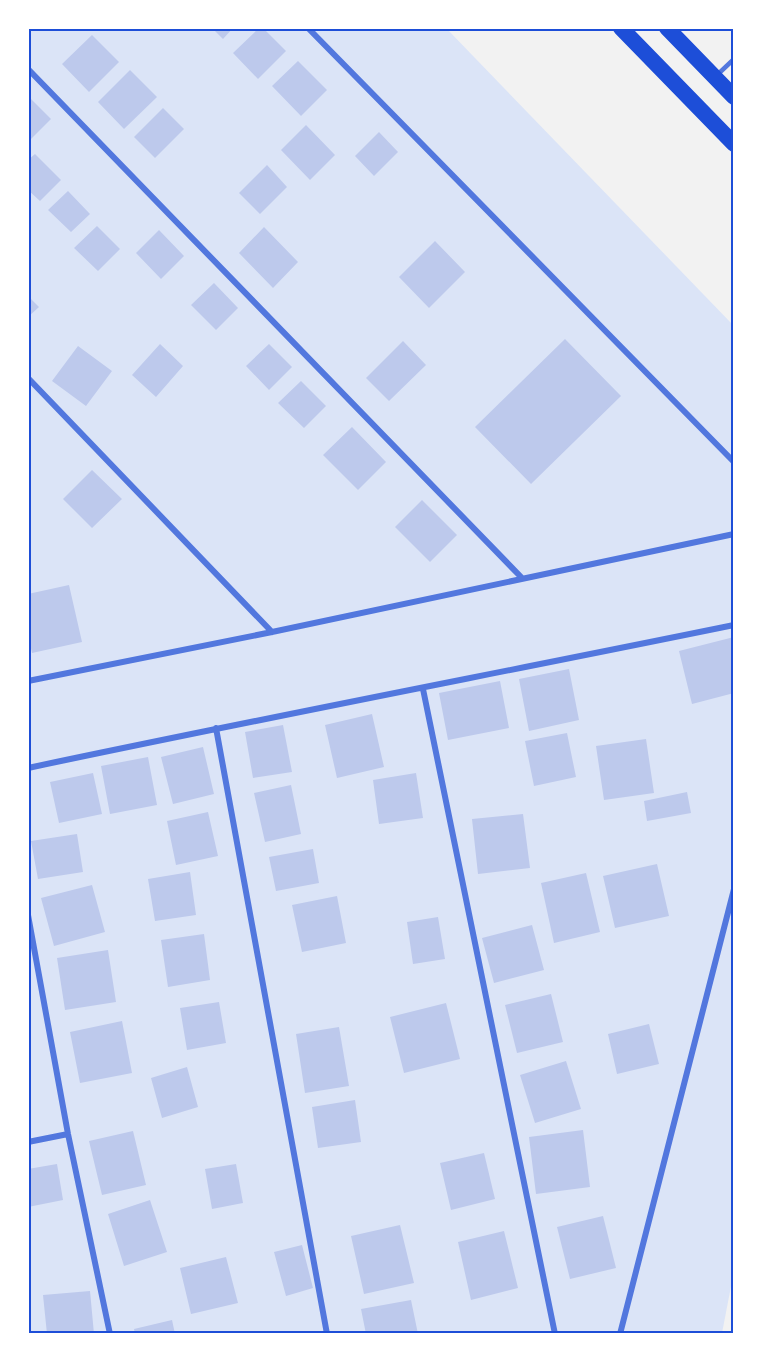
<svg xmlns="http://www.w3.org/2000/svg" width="762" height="1362" font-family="Overpass,sans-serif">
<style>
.green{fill:#dbe4f7}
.building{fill:#bdc9ec}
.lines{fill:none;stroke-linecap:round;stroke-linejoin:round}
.service{stroke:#5277de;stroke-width:4.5}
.minor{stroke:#5277de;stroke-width:6}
.trunk{stroke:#1d4ed8;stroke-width:16}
.neatline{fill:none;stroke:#1d4ed8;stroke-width:2}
</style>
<rect width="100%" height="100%" fill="#f2f2f2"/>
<!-- green -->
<path class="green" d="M 28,29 L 447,29 L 733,325 L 734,1271 L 722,1333 L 29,1333 Z"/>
<!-- building -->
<path class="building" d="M 212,28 L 233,28 L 223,39 Z
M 259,28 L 263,28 L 286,51 L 258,79 L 233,53 Z
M 92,35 L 119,62 L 89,92 L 62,64 Z
M 298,61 L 327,90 L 301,116 L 272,86 Z
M 130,70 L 157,97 L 124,129 L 98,102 Z
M 28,96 L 51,119 L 31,139 L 28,136 Z
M 163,108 L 184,129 L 155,158 L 134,137 Z
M 306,125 L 335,155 L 310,180 L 281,150 Z
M 379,132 L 398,152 L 374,176 L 355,156 Z
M 35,154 L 61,180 L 40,201 L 28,190 L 28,160 Z
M 267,165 L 287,187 L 260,214 L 239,193 Z
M 68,191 L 90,214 L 71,232 L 48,210 Z
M 97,226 L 120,249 L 98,271 L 74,248 Z
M 264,227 L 298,262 L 273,288 L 239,253 Z
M 159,230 L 184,256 L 161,279 L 136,253 Z
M 435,241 L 465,272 L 429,308 L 399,277 Z
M 214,283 L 238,308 L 216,330 L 191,305 Z
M 28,296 L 39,307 L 28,317 Z
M 565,339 L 621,396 L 531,484 L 475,427 Z
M 403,341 L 426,365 L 389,401 L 366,378 Z
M 160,344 L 183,366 L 156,397 L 132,375 Z
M 269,344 L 292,367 L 269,390 L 246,366 Z
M 78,346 L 112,371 L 86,406 L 52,381 Z
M 301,381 L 326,406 L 304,428 L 278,403 Z
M 352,427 L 386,462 L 358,490 L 323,455 Z
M 92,470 L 122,499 L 92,528 L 63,499 Z
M 422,500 L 457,535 L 430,562 L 395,527 Z
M 69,585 L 82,642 L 32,653 L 28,635 L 28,594 Z
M 734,637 L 734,693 L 692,704 L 679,651 Z
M 569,669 L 579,720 L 529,731 L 519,679 Z
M 500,681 L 509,728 L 448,740 L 439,693 Z
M 372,714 L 384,767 L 337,778 L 325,725 Z
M 283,725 L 292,772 L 253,778 L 245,732 Z
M 567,733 L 576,777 L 534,786 L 525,741 Z
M 646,739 L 654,793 L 604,800 L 596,746 Z
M 203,747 L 214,794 L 173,804 L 161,757 Z
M 148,757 L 157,805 L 110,814 L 101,766 Z
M 93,773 L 102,814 L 59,823 L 50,782 Z
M 416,773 L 423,818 L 379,824 L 373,780 Z
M 291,785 L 301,834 L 265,842 L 254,793 Z
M 687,792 L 691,813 L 647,821 L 644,801 Z
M 208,812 L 218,856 L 176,865 L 167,821 Z
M 523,814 L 530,868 L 478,874 L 472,819 Z
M 77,834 L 83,872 L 38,879 L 31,841 Z
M 313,849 L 319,883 L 276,891 L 269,857 Z
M 657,864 L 669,916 L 615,928 L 603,876 Z
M 190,872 L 196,915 L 155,921 L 148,879 Z
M 586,873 L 600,932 L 554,943 L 541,883 Z
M 92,885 L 105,932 L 54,946 L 41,898 Z
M 337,896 L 346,943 L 302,952 L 292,905 Z
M 438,917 L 445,959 L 413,964 L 407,922 Z
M 532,925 L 544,970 L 494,983 L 482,938 Z
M 204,934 L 210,980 L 168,987 L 161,940 Z
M 108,950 L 116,1002 L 65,1010 L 57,958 Z
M 551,994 L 563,1042 L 517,1053 L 505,1005 Z
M 219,1002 L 226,1043 L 187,1050 L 180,1008 Z
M 446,1003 L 460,1059 L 404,1073 L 390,1017 Z
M 122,1021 L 132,1073 L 80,1083 L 70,1032 Z
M 649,1024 L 659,1064 L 617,1074 L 608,1034 Z
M 339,1027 L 349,1086 L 305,1093 L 296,1034 Z
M 566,1061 L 581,1109 L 535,1123 L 520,1075 Z
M 187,1067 L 198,1107 L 162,1118 L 151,1078 Z
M 355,1100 L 361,1142 L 318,1148 L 312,1107 Z
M 583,1130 L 590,1187 L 536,1194 L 529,1137 Z
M 133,1131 L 146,1185 L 102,1195 L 89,1141 Z
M 484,1153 L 495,1199 L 451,1210 L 440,1163 Z
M 57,1164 L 63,1200 L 28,1207 L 28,1169 Z
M 236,1164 L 243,1203 L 212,1209 L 205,1169 Z
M 150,1200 L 167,1252 L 124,1266 L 108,1214 Z
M 603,1216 L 616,1268 L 570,1279 L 557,1227 Z
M 400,1225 L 414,1283 L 364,1294 L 351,1236 Z
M 504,1231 L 518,1288 L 471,1300 L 458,1242 Z
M 302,1245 L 313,1288 L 286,1296 L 274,1252 Z
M 226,1257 L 238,1303 L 191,1314 L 180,1268 Z
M 90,1291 L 94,1334 L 47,1334 L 43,1295 Z
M 411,1300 L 418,1334 L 366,1334 L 361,1309 Z
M 172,1320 L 175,1334 L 135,1334 L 134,1329 Z"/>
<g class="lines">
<!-- service -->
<path class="service" d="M 716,76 L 734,59"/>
<!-- minor -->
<path class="minor" d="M 308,28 L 734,462
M 28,69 L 522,578
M 28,378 L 272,632
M 28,681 L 272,632 L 734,534
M 423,689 L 555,1334
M 216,728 L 327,1334
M 28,768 C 263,718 499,673 734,625
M 28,915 L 68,1134 L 110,1334
M 28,1142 L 68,1134
M 620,1334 L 734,889"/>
<!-- trunk -->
<path class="trunk" d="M 621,28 L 734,144
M 667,28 L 734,97"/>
</g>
<!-- border -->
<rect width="762" height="1362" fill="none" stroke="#ffffff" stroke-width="60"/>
<rect x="30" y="30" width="702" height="1302" class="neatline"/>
</svg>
